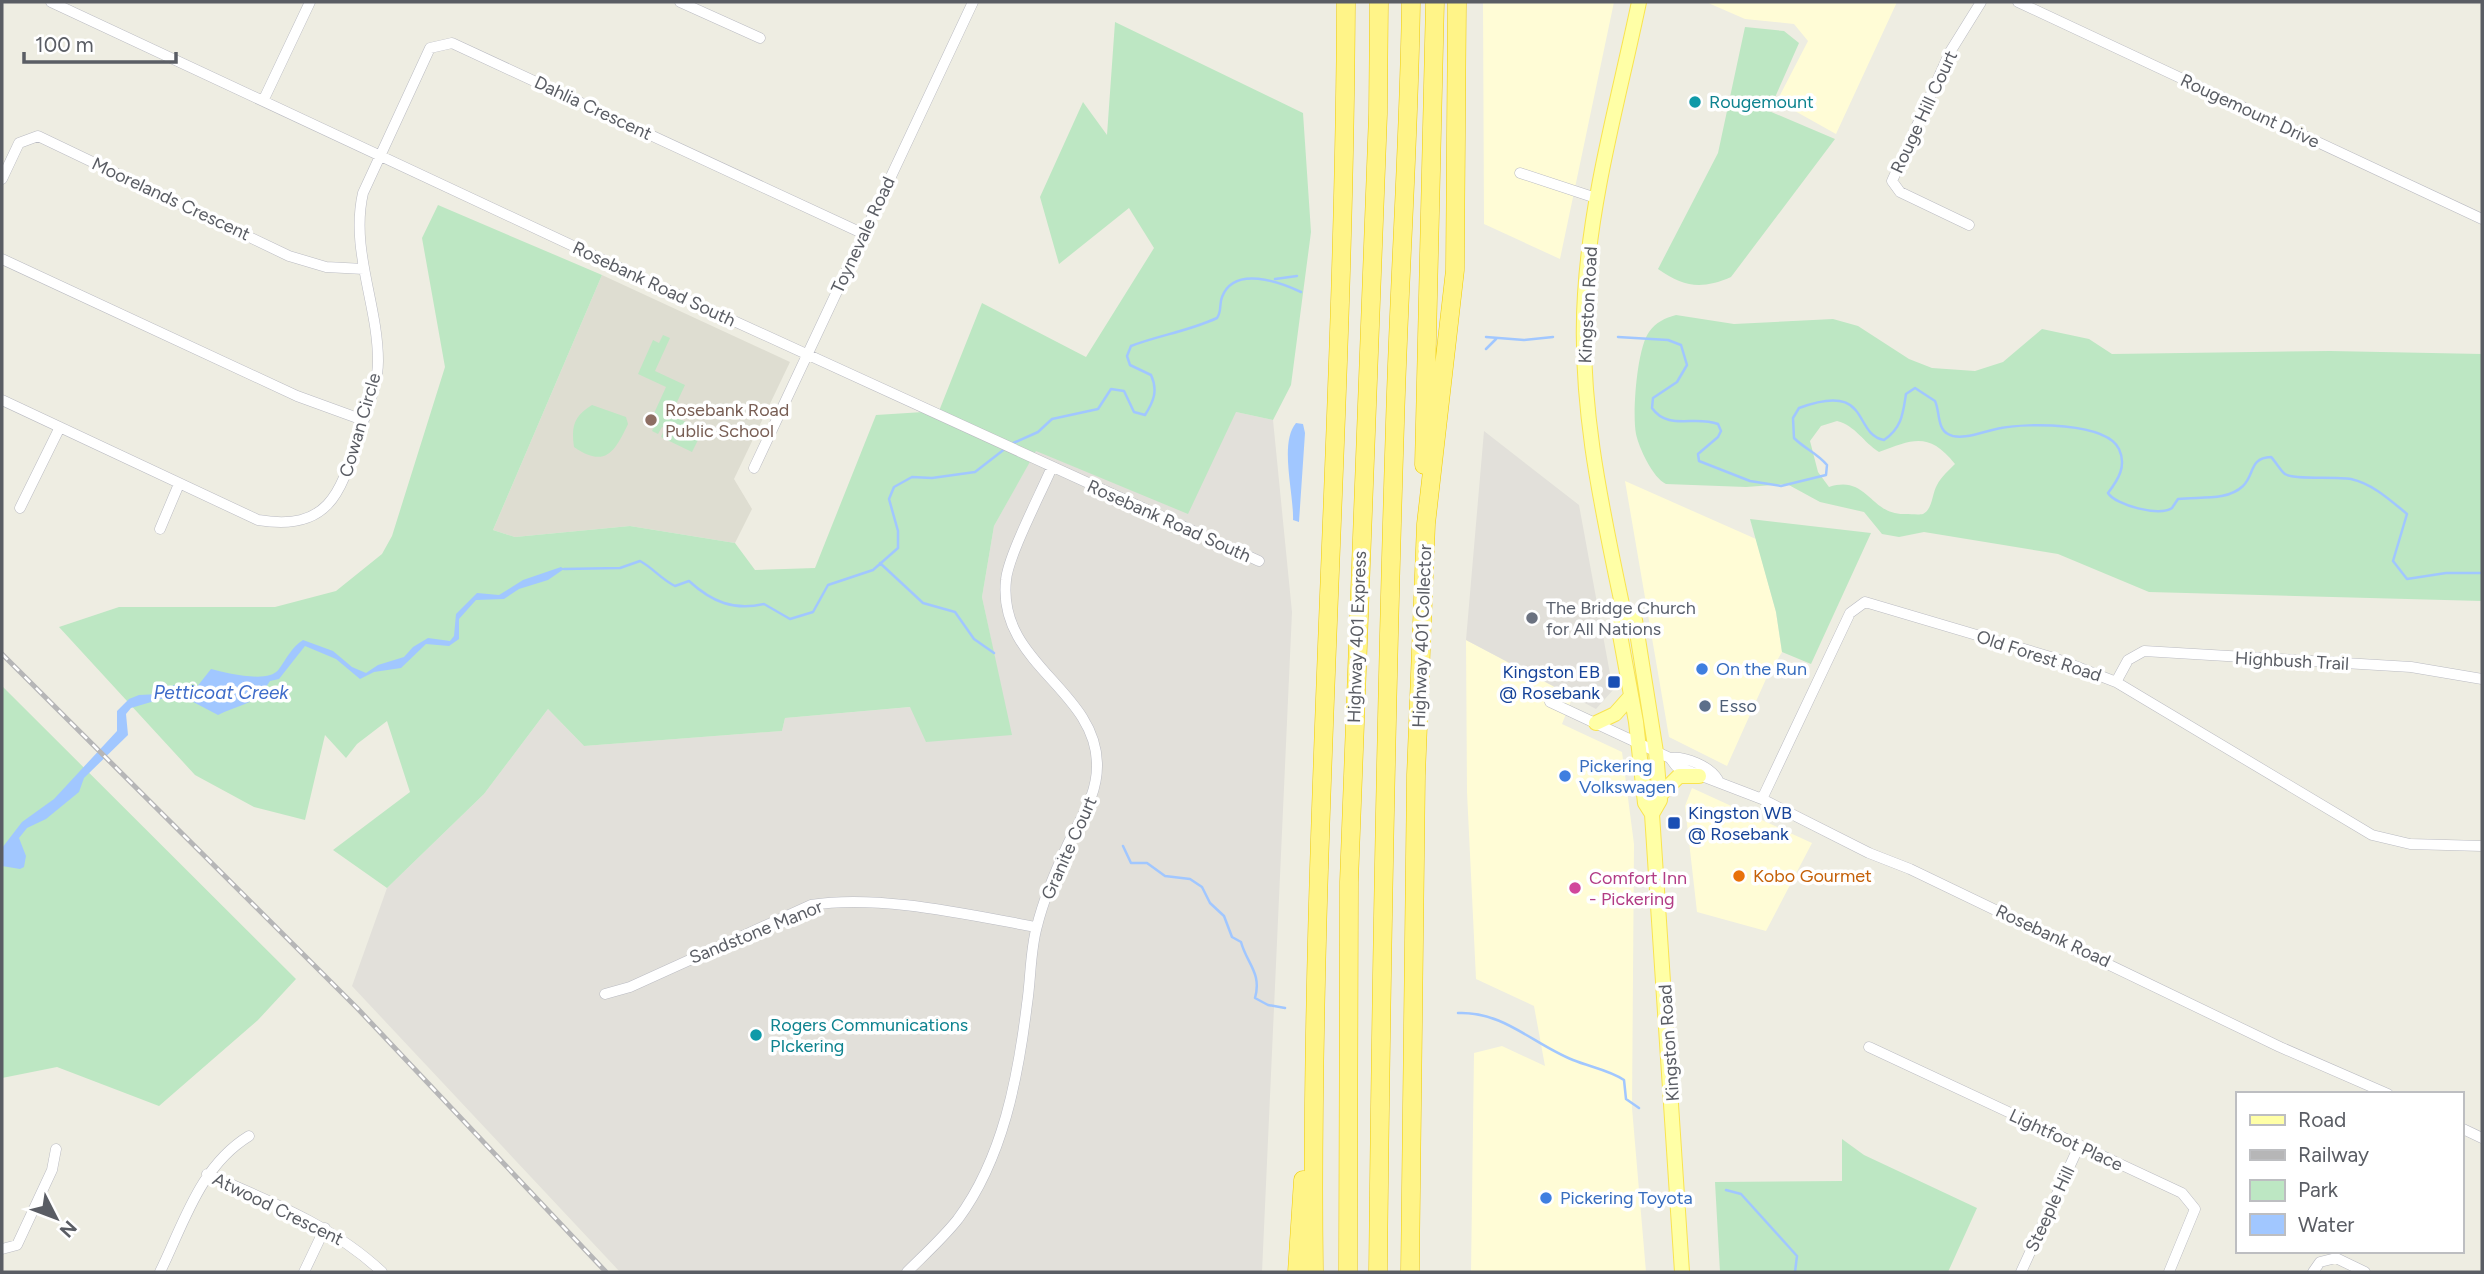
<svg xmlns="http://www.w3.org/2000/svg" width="2484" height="1274" font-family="Figtree,sans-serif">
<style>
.commercial{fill:#fffcd6}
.industrial{fill:#e2e0da}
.education{fill:#deddd1}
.green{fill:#bde7c3;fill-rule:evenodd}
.water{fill:#a1c7ff}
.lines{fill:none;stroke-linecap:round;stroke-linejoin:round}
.stream{stroke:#a1c7ff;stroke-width:2.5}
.minor-casing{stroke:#babbc2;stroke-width:11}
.primary-casing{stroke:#f9e450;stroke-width:16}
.motorway-casing{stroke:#f0cb00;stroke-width:19}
.minor{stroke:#fff;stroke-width:10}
.primary{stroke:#ffffa6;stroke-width:14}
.motorway{stroke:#fff488;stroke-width:18}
.rail-casing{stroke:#b6b6b7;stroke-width:5}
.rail{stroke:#fff;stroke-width:2.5;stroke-dasharray:8;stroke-linecap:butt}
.culture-dot{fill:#0f9aa8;stroke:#fff;stroke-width:2.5}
.education-dot{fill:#8d6e63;stroke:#fff;stroke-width:2.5}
.worship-dot{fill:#6b7280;stroke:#fff;stroke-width:2.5}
.shop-dot{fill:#3f7fe0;stroke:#fff;stroke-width:2.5}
.transit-dot{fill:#1a4fb4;stroke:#fff;stroke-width:2.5}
.service-dot{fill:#5c6f8a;stroke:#fff;stroke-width:2.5}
.food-dot{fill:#e8710a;stroke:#fff;stroke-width:2.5}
.hotel-dot{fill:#d1479c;stroke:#fff;stroke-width:2.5}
.labels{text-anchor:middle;stroke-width:7;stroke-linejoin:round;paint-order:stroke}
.culture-label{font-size:18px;fill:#0d838f;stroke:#fff;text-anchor:start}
.street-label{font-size:18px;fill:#5a5d64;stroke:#fff}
.education-label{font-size:18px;fill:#785e54;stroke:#fff;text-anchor:start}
.worship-label{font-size:18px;fill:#5b616d;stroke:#fff;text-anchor:start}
.shop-label{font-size:18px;fill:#366cbe;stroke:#fff;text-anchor:start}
.transit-label{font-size:18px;fill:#164399;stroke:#fff;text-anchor:end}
.service-label{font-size:18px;fill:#4e5e75;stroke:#fff;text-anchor:start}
.food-label{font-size:18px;fill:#c56008;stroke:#fff;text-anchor:start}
.hotel-label{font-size:18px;fill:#b23c85;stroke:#fff;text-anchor:start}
.water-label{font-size:19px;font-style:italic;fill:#3d6bc9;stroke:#fff}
</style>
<rect width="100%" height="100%" fill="#eeede2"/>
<!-- commercial -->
<path class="commercial" d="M 1483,2 L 1614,2 L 1560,259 L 1484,224 Z
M 1706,2 L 1897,2 L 1836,134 L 1777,101 L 1808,41 L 1794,24 L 1745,19 Z
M 1625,481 L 1756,539 L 1776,612 L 1782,652 L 1766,679 L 1727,766 L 1669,737 Z
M 1466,640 L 1573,696 L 1562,724 L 1622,752 L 1634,844 L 1632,1108 L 1646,1272 L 1471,1272 L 1474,1053 L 1502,1046 L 1545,1066 L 1534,1006 L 1476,979 L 1467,792 Z
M 1692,788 L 1812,843 L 1766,931 L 1697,912 L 1685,806 Z"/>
<!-- industrial -->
<path class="industrial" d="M 1236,412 L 1273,420 L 1292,612 L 1262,1272 L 620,1272 L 352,986 L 387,888 L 484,794 L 548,709 L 584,746 L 782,731 L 785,718 L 911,707 L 1011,735 L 982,597 L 994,526 L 1036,450 L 1059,459 Z
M 1484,431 L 1579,505 L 1613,690 L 1596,709 L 1466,640 Z"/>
<!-- education -->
<path class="education" d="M 602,275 L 790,362 L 734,479 L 752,509 L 735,543 L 630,526 L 515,537 L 493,530 Z"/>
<!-- green -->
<path class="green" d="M 1115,22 L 1303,113 L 1311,232 L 1291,385 L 1273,420 L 1236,412 L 1188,514 L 1036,451 L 994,526 L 982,597 L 1012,735 L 926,742 L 910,707 L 785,718 L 782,731 L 584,746 L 548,709 L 484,794 L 387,888 L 333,850 L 410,792 L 387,721 L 357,744 L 346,758 L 325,735 L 305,820 L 254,807 L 195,775 L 59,627 L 119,607 L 275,607 L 336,591 L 382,554 L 392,536 L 445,367 L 422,238 L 438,205 L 602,275 L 493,530 L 515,537 L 630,526 L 735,543 L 755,570 L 815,568 L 876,415 L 939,411 L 982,303 L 1086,357 L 1154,248 L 1129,208 L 1059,264 L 1040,197 L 1083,102 L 1107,135 Z
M 1745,27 L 1784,31 L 1799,43 L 1769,111 L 1835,139 L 1731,277 C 1701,290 1684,287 1658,269 L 1718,153 Z
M 1676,315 L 1734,324 L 1833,319 L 1858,326 L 1909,359 L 1932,368 L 1975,371 L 2003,362 L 2042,329 L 2089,339 L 2112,354 L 2330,351 L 2482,354 L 2482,601 L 2149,592 L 2058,554 L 1924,532 L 1899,537 L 1882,534 L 1864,512 L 1820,502 L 1787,484 L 1746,487 L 1666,484 C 1653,478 1639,448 1636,434 C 1632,414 1637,348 1649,332 C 1656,322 1665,318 1676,315 ZM 1837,421 C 1856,426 1863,442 1879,452 C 1914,439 1929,432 1955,464 C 1949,470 1941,477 1937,485 C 1932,493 1933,509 1923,514 C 1919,515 1910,514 1906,514 C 1870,516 1868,474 1829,487 L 1818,472 L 1810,441 L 1821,426 Z
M 663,335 L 670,338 L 655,371 L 685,385 L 671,415 L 703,430 L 692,452 L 661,437 L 665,428 L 662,427 L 658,434 L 652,431 L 656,423 L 651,420 L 666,387 L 638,374 L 653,340 L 659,343 Z
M 592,405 L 626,417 L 628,424 C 615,451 606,469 574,447 C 571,426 574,416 592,405 Z
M 1750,519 L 1871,533 L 1811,664 L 1782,652 L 1776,612 Z
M 2,686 L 296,979 L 258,1020 L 159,1106 L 57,1067 L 2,1078 Z
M 1842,1139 L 1864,1155 L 1977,1208 L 1948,1272 L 1720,1272 L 1715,1182 L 1842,1181 Z"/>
<!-- water -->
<path class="water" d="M 1296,423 L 1303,424 L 1305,433 L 1299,522 L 1293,520 C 1294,493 1279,443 1296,423 Z
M 561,567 L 564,569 L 548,580 L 519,589 L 504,599 L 476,600 L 459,619 L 459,639 L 449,646 L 426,644 L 401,668 L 374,672 L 360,679 L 336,659 L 305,646 L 279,679 L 270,681 C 254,706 244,703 218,715 L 178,694 L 131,708 L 126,714 L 128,735 L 84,778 L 79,792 L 46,819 L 27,828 L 19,838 L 26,856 L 24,867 L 20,869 L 2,866 L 2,848 L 22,822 L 54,799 L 117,731 L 117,711 L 129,699 L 139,695 L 160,694 L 174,685 L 196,688 L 211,669 C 227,673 269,684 279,669 C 287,658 291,648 303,640 L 333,651 L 352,667 L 366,673 L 378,665 L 404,657 L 413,647 L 428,638 L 450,641 L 454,636 L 456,614 L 477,593 L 499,595 L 523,580 Z"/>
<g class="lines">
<!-- stream -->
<path class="stream" d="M 1275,279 L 1297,276
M 1486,337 L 1524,340 L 1553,337
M 1618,337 L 1668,340 L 1681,345 L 1687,365 L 1677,382 L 1653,398 L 1652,408 C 1668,431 1695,415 1718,424 L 1721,431 L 1718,437 L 1698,454 L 1699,461 L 1750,481 L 1781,486 L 1826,475 L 1827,465 C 1817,453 1805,449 1794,438 L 1793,418 L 1799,408 C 1872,381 1852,434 1884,440 C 1902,428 1903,413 1906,394 L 1915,388 L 1935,401 C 1940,412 1937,428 1948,434 C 1961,442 1987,430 2001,428 C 2027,423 2106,422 2119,449 C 2127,466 2118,480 2108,493 C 2115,505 2160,517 2172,508 C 2172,508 2178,499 2178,499 C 2198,496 2226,502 2243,486 C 2255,474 2249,458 2271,457 C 2276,462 2280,470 2285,474 C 2294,480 2335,476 2351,479 C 2373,484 2390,500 2407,514 L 2393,561 L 2407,579 L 2446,573 L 2482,573
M 1486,349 L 1496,339
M 1011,444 L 1038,432 L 1052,419 L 1098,409 L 1111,389 L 1124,391 L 1134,412 L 1145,415 C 1154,401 1158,390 1151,375 L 1130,365 L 1127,356 L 1131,346 C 1160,335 1189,331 1217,318 C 1222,311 1219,304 1222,297 C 1234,265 1280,282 1301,292
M 880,563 L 923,603 L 955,612 L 974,639 L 994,653
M 564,569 L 620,568 L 640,561 C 653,568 661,579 675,586 L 689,581 C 712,602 734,611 764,604 L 790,619 L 813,612 L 828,585 L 873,570 L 898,548 L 898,531 L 889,499 L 894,487 L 912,477 L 932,478 L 975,472 L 1006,448
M 1123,846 L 1131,863 L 1147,863 L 1165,876 L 1190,879 L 1202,887 L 1210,903 L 1224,916 L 1232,937 L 1241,942 C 1247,964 1262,973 1255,998 L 1268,1005 L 1285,1008
M 1458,1013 C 1503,1011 1533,1044 1573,1060 C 1590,1067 1609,1070 1624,1080 L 1626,1099 L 1639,1108
M 1726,1190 L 1741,1194 L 1797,1256 L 1795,1272"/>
<!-- minor casing -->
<g class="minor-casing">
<path id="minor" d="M 51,2 L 723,316 L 1259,561
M 680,2 L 760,38
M 2018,2 L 2482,219
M 264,99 L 310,2
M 1520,173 L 1596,198
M 2,179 L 19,143 L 38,136 L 289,256 L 326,267 L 364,269
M 1969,225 L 1900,192 L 1892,181 L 1950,52 L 1981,2
M 2,259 L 297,396 L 363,420
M 2,400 L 258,520 C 334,533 342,486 361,428 C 368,407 378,384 378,361 C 378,304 350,250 363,193 L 430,48 L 452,43 L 864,234
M 754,468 L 973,2
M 20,508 L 60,427
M 160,529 L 179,484
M 2116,682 L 2128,660 L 2144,651 L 2411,667 L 2482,679
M 1550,702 L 1670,758 L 1676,766 L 1762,799 L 1869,853 L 1910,869 L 2280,1047 L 2388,1094
M 1670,758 C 1685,756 1710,766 1718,780
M 1762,799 L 1850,613 L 1865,602 L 2054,658 L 2116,682 L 2372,835 L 2410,844 L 2482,846
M 605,994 L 630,987 L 811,905 C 879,894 969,915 1036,927
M 1869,1047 L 2182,1193 L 2195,1209 L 2169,1272
M 2461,1128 L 2482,1138
M 207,1174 C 269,1201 332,1225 382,1272
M 2,1249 L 17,1245 L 52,1170 L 56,1149
M 160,1272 C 184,1223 200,1166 249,1136
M 304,1272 L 325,1228
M 907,1272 C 924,1255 943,1238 958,1219 C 1003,1158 1018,1078 1027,1004 C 1031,978 1030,951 1037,926 C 1044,898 1055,872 1067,846 C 1080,819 1098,795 1097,763 C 1095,689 997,663 1006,580 C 1008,556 1041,493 1052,467
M 2021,1272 L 2079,1146
M 2313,1272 L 2320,1262 L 2336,1258 L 2365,1272"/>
</g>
<!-- primary casing -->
<g class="primary-casing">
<path id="primary" d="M 1639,2 C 1619,98 1591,195 1585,294 C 1578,401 1601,505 1623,609 L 1618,624 L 1636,722 L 1645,803 L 1652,814 L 1682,1272
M 1623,609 L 1635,620 L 1656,752 L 1660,800 L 1652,814
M 1596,723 L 1615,714 L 1631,696
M 1660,795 L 1679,776 L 1699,776"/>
</g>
<!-- motorway casing -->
<g class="motorway-casing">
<path id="motorway" d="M 1424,465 L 1435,2
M 1297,1272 L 1303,1180
M 1314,1272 C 1309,848 1344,425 1346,2
M 1348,1272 L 1349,882 L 1378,114 L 1379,2
M 1378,1272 C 1381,989 1386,706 1395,423 C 1399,282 1409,142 1411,2
M 1410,1272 L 1416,775 L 1426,524 L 1455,270 L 1457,2"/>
</g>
<!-- minor -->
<use href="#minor" class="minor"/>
<!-- primary -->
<use href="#primary" class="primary"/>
<!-- motorway -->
<use href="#motorway" class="motorway"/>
<!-- rail casing -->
<g class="rail-casing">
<path id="rail" d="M 2,654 L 358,1009 L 606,1272"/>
</g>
<!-- rail -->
<use href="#rail" class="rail"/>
</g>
<!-- markers -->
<g class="culture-dot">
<circle cx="1695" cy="102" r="7"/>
<circle cx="756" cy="1035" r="7"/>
</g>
<circle class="education-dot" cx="651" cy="420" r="7"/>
<circle class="worship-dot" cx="1532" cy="618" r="7"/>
<g class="shop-dot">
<circle cx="1702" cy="669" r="7"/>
<circle cx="1565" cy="776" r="7"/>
<circle cx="1546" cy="1198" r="7"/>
</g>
<g class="transit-dot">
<rect x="1607" y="675" width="14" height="14" rx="3.5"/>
<rect x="1667" y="816" width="14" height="14" rx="3.5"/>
</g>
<circle class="service-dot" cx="1705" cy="706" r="7"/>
<circle class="food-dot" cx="1739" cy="876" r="7"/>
<circle class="hotel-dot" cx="1575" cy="888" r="7"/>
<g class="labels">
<!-- culture labels -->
<g class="culture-label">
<text x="1709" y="108">Rougemount</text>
<text x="770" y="1031">Rogers Communications<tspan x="770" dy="21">PIckering</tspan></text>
</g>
<!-- street labels -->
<g class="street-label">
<text transform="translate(593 108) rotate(25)" y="6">Dahlia Crescent</text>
<text transform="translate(2250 111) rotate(25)" y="6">Rougemount Drive</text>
<text transform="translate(1924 112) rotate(-65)" y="6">Rouge Hill Court</text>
<text transform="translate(171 199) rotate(25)" y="6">Moorelands Crescent</text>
<text transform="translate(863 235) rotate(-65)" y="6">Toynevale Road</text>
<text transform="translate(654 284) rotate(25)" y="6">Rosebank Road South</text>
<text transform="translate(1588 305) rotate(-87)" y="6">Kingston Road</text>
<text transform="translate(360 425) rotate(-74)" y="6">Cowan Circle</text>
<text transform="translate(1169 521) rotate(24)" y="6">Rosebank Road South</text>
<text transform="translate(1422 636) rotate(-88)" y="6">Highway 401 Collector</text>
<text transform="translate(1357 637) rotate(-88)" y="6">Highway 401 Express</text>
<text transform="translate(2039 656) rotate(18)" y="6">Old Forest Road</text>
<text transform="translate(2292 661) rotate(3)" y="6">Highbush Trail</text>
<text transform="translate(1069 848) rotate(-66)" y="6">Granite Court</text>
<text transform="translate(756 932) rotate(-22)" y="6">Sandstone Manor</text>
<text transform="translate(2053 936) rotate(25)" y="6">Rosebank Road</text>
<text transform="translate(1669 1043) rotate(-94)" y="6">Kingston Road</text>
<text transform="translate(2066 1140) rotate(25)" y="6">Lightfoot Place</text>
<text transform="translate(278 1209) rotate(26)" y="6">Atwood Crescent</text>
<text transform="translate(2050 1209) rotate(-65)" y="6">Steeple Hill</text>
</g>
<!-- education labels -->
<g class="education-label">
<text x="665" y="416">Rosebank Road<tspan x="665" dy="21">Public School</tspan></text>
</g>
<!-- worship labels -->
<g class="worship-label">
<text x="1546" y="614">The Bridge Church<tspan x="1546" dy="21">for All Nations</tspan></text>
</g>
<!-- shop labels -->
<g class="shop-label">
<text x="1716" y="675">On the Run</text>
<text x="1579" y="772">Pickering<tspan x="1579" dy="21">Volkswagen</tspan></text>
<text x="1560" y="1204">Pickering Toyota</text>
</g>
<!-- transit labels -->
<g class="transit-label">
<text x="1600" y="678">Kingston EB<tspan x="1600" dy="21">@ Rosebank</tspan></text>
<text x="1688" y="819" text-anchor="start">Kingston WB<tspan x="1688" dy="21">@ Rosebank</tspan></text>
</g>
<!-- service labels -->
<g class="service-label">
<text x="1719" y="712">Esso</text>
</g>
<!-- food labels -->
<g class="food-label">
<text x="1753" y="882">Kobo Gourmet</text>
</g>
<!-- hotel labels -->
<g class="hotel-label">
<text x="1589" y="884">Comfort Inn<tspan x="1589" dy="21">- Pickering</tspan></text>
</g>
<!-- water labels -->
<g class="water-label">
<text x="221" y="699">Petticoat Creek</text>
</g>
</g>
<!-- border -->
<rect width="2484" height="1274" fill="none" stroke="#5a5d64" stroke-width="7"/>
<!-- legend -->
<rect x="2236" y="1092" width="228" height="161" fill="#ffffff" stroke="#bdbec1" stroke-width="2"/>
<rect x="2250" y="1115" width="35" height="10" fill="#ffffa6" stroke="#bdbec1" stroke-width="2"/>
<text x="2298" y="1127" font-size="21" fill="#5a5d64">Road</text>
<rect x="2250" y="1150" width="35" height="10" fill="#b6b6b7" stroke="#bdbec1" stroke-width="2"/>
<text x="2298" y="1162" font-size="21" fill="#5a5d64">Railway</text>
<rect x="2250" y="1180" width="35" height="21" fill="#bde7c3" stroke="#bdbec1" stroke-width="2"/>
<text x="2298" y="1197" font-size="21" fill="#5a5d64">Park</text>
<rect x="2250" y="1214" width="35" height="21" fill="#a1c7ff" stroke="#bdbec1" stroke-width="2"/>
<text x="2298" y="1232" font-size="21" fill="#5a5d64">Water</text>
<!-- north arrow -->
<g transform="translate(56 1218) rotate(132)" stroke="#ffffff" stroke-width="5" paint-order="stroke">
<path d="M0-5L12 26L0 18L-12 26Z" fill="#5a5d64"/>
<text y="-10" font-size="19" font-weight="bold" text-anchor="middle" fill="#5a5d64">N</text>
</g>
<!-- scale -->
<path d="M24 52v10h152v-10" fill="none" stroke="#5a5d64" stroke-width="3.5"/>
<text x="35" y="52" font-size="21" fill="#5a5d64" stroke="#ffffff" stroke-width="5" paint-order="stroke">100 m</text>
</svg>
